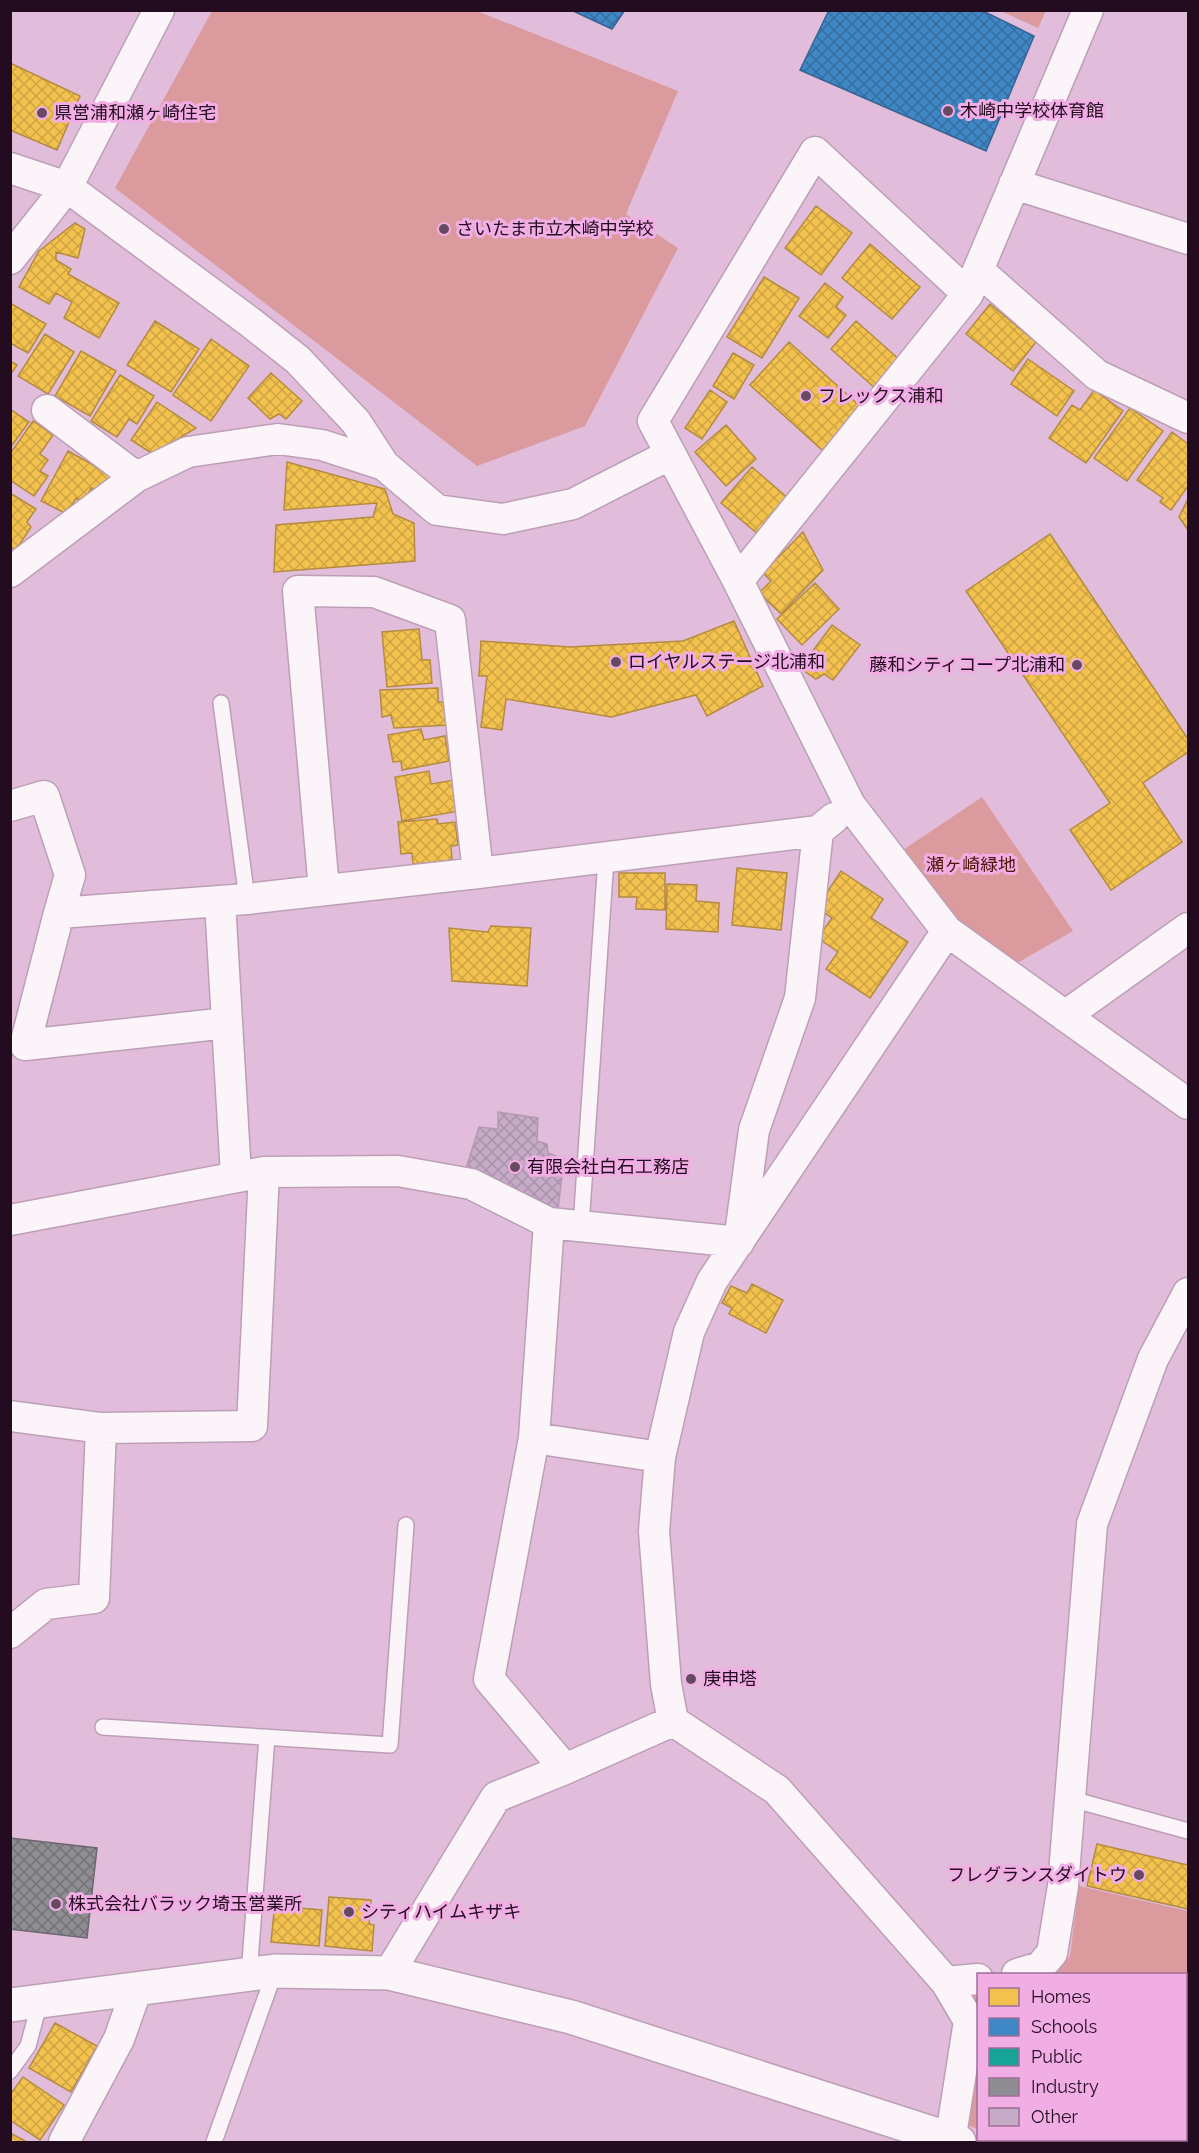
<svg xmlns="http://www.w3.org/2000/svg" width="1199" height="2153" font-family="Raleway,'Noto Sans JP',sans-serif">
<style>
.park{fill:#db9a9d}
.homes{fill:url(#homes-cross-hatch);stroke:#b48b40;stroke-width:1.5}
.schools{fill:url(#schools-cross-hatch);stroke:#376394;stroke-width:1.5}
.public{fill:url(#public-cross-hatch);stroke:#1b7674;stroke-width:1.5}
.industry{fill:url(#industry-cross-hatch);stroke:#6e6670;stroke-width:1.5}
.building{fill:url(#building-cross-hatch);stroke:#b299b3;stroke-width:1.5}
.lines{fill:none;stroke-linecap:round;stroke-linejoin:round}
.service-casing{stroke:#bc9fb6;stroke-width:18}
.minor-casing{stroke:#bc9fb6;stroke-width:33}
.tertiary-casing{stroke:#bc9fb6;stroke-width:36}
.service{stroke:#fbf5fa;stroke-width:15}
.minor{stroke:#fbf5fa;stroke-width:30}
.tertiary{stroke:#fbf5fa;stroke-width:33}
.poi-dot{fill:#664a61;stroke:#f1aee4;stroke-width:2}
.labels{text-anchor:middle;stroke-width:6;stroke-linejoin:round;paint-order:stroke}
.poi-label{font-size:18px;fill:#240c20;stroke:#f1aee4;text-anchor:start}
.park-label{font-size:18px;fill:#4f1308;stroke:#f1aee4}
</style>
<defs>
<pattern id="homes-cross-hatch" width="8" height="8" patternUnits="userSpaceOnUse" patternTransform="scale(1.5)"><rect width="8" height="8" fill="#f2c14e"/><path d="M0 0l8 8M0 8l8-8" fill="none" stroke="#cfa544"/></pattern>
<pattern id="schools-cross-hatch" width="8" height="8" patternUnits="userSpaceOnUse" patternTransform="scale(1.5)"><rect width="8" height="8" fill="#3f88c5"/><path d="M0 0l8 8M0 8l8-8" fill="none" stroke="#356ea0"/></pattern>
<pattern id="public-cross-hatch" width="8" height="8" patternUnits="userSpaceOnUse" patternTransform="scale(1.5)"><rect width="8" height="8" fill="#17a398"/><path d="M0 0l8 8M0 8l8-8" fill="none" stroke="#15837c"/></pattern>
<pattern id="industry-cross-hatch" width="8" height="8" patternUnits="userSpaceOnUse" patternTransform="scale(1.5)"><rect width="8" height="8" fill="#8d8d92"/><path d="M0 0l8 8M0 8l8-8" fill="none" stroke="#737277"/></pattern>
<pattern id="building-cross-hatch" width="8" height="8" patternUnits="userSpaceOnUse" patternTransform="scale(1.5)"><rect width="8" height="8" fill="#c6abc7"/><path d="M0 0l8 8M0 8l8-8" fill="none" stroke="#aa92ab"/></pattern>
</defs>
<rect width="100%" height="100%" fill="#e2bddb"/>
<!-- park -->
<path class="park" d="M 212,11 L 477,11 L 678,91 L 626,214 L 678,248 L 585,426 L 477,466 L 115,188 Z
M 1001,11 L 1046,11 L 1038,28 Z
M 982,797 L 1073,931 L 1014,965 L 956,923 L 903,850 Z
M 1079,1886 L 1188,1911 L 1188,1968 L 1186,1981 L 1186,1974 L 1053,1974 L 1070,1956 Z
M 957,1989 L 978,1989 L 978,2129 L 967,2125 Z
M 1186,2007 L 1188,2008 L 1188,2105 L 1186,2104 Z
M 1005,2140 L 1120,2140 L 1119,2142 L 1013,2142 Z"/>
<!-- homes -->
<path class="homes" d="M 10,63 L 80,96 L 57,150 L 10,130 Z
M 816,206 L 852,233 L 821,275 L 785,248 Z
M 75,223 L 85,229 L 78,258 L 56,252 L 56,260 L 71,269 L 68,274 L 119,303 L 99,338 L 64,318 L 72,302 L 56,293 L 49,304 L 19,287 L 39,251 Z
M 870,244 L 920,287 L 892,319 L 842,278 Z
M 764,277 L 799,298 L 762,358 L 727,337 Z
M 825,283 L 843,297 L 836,307 L 846,315 L 828,338 L 799,316 Z
M 10,303 L 46,324 L 28,353 L 10,343 Z
M 990,304 L 1036,342 L 1013,371 L 966,334 Z
M 155,321 L 199,349 L 171,392 L 127,365 Z
M 856,321 L 901,361 L 876,389 L 831,349 Z
M 45,334 L 74,352 L 48,394 L 18,376 Z
M 211,339 L 249,366 L 211,421 L 173,395 Z
M 789,342 L 862,408 L 823,451 L 750,385 Z
M 81,351 L 116,371 L 90,416 L 55,396 Z
M 733,353 L 754,365 L 734,399 L 713,386 Z
M 1028,359 L 1074,391 L 1057,416 L 1011,384 Z
M 10,361 L 17,365 L 10,375 Z
M 271,373 L 302,401 L 286,419 L 279,414 L 270,419 L 248,398 Z
M 120,375 L 154,396 L 137,424 L 129,419 L 117,437 L 91,421 Z
M 710,390 L 727,402 L 702,439 L 685,428 Z
M 1094,390 L 1123,411 L 1086,463 L 1049,438 L 1072,405 L 1080,410 Z
M 157,402 L 196,428 L 153,454 L 131,440 Z
M 1130,408 L 1163,431 L 1127,481 L 1094,458 Z
M 10,409 L 29,422 L 10,448 Z
M 33,421 L 53,435 L 40,454 L 48,460 L 40,471 L 48,476 L 34,496 L 10,480 L 10,454 Z
M 726,425 L 756,459 L 726,486 L 695,452 Z
M 1172,432 L 1188,444 L 1188,486 L 1171,510 L 1160,502 L 1163,498 L 1137,480 Z
M 68,451 L 113,476 L 103,494 L 91,488 L 84,502 L 76,498 L 67,514 L 41,501 Z
M 287,462 L 385,489 L 393,514 L 414,523 L 415,561 L 274,572 L 276,525 L 373,517 L 377,503 L 284,510 Z
M 752,467 L 789,499 L 759,535 L 721,503 Z
M 10,493 L 36,509 L 27,522 L 31,527 L 16,550 L 10,546 Z
M 1188,499 L 1188,530 L 1179,517 Z
M 803,532 L 823,570 L 781,614 L 759,593 L 771,581 L 763,573 Z
M 1050,534 L 1188,739 L 1188,752 L 1143,783 L 1182,842 L 1111,890 L 1070,830 L 1110,803 L 966,591 Z
M 815,583 L 839,609 L 802,645 L 777,619 Z
M 734,621 L 763,686 L 707,716 L 696,695 L 611,717 L 506,699 L 502,730 L 481,727 L 487,676 L 479,676 L 481,641 L 570,647 L 683,641 Z
M 832,625 L 860,645 L 833,680 L 824,674 L 816,679 L 800,668 Z
M 419,629 L 422,660 L 430,660 L 432,683 L 387,687 L 382,632 Z
M 438,688 L 438,702 L 448,702 L 449,725 L 394,728 L 391,715 L 382,717 L 380,690 Z
M 421,729 L 424,740 L 445,736 L 449,761 L 402,770 L 401,761 L 393,762 L 388,735 Z
M 429,771 L 431,784 L 454,780 L 459,811 L 402,821 L 395,777 Z
M 437,819 L 438,824 L 455,822 L 458,845 L 451,846 L 452,861 L 413,864 L 412,853 L 401,854 L 398,822 Z
M 737,868 L 787,873 L 781,930 L 732,925 Z
M 841,871 L 883,899 L 871,918 L 908,942 L 870,998 L 826,969 L 838,952 L 818,938 L 832,918 L 817,908 Z
M 619,873 L 665,873 L 665,910 L 636,909 L 637,897 L 619,897 Z
M 667,884 L 697,885 L 696,901 L 719,903 L 718,932 L 666,929 Z
M 491,926 L 531,928 L 527,986 L 452,981 L 449,928 L 488,932 Z
M 752,1284 L 783,1300 L 766,1333 L 729,1314 L 732,1308 L 722,1303 L 731,1286 L 747,1293 Z
M 1097,1844 L 1188,1865 L 1188,1909 L 1087,1886 Z
M 329,1897 L 371,1900 L 369,1924 L 374,1925 L 372,1951 L 325,1946 Z
M 275,1903 L 299,1905 L 299,1908 L 322,1910 L 319,1946 L 271,1942 Z
M 55,2023 L 97,2046 L 71,2092 L 29,2068 Z
M 23,2077 L 64,2105 L 40,2140 L 10,2120 L 10,2095 Z
M 10,2133 L 27,2142 L 10,2142 Z
M 1127,2140 L 1179,2140 L 1178,2142 L 1127,2142 Z"/>
<!-- schools -->
<path class="schools" d="M 571,10 L 625,10 L 612,29 Z
M 829,10 L 981,10 L 1034,36 L 986,151 L 800,70 Z"/>
<!-- public -->
<path class="public" d="M 1186,2069 L 1188,2070 L 1188,2094 L 1186,2093 Z
M 1030,2140 L 1068,2140 L 1067,2142 L 1039,2142 Z"/>
<!-- industry -->
<path class="industry" d="M 10,1838 L 97,1848 L 87,1938 L 10,1929 Z"/>
<!-- building -->
<path class="building" d="M 498,1112 L 538,1118 L 537,1141 L 547,1144 L 548,1153 L 564,1159 L 558,1209 L 533,1207 L 464,1175 L 479,1127 L 498,1129 Z"/>
<g class="lines">
<!-- service casing -->
<g class="service-casing">
<path id="service" d="M 221,703 L 247,899
M 581,1226 L 606,858
M 103,1727 L 390,1745 L 406,1525
M 1071,1799 L 1188,1831
M 249,1975 L 267,1737
M 10,2071 L 28,2046 L 40,2001
M 214,2142 L 275,1971"/>
</g>
<!-- minor casing -->
<g class="minor-casing">
<path id="minor" d="M 10,168 L 67,187 L 250,322 L 298,360 L 356,422 L 384,465
M 1014,184 L 1188,239
M 10,259 L 67,187 L 159,10
M 978,270 L 1097,375 L 1188,418
M 968,294 L 815,152 L 653,421 L 738,581 L 850,805 L 947,931 L 1188,1104
M 47,410 L 136,477
M 10,572 L 136,477 L 188,452 L 278,439 L 322,445 L 384,465 L 437,510 L 503,519 L 573,504 L 669,455
M 738,581 L 968,294 L 1088,10
M 10,806 L 44,796 L 70,875 L 59,913
M 324,890 L 298,591 L 374,592 L 450,620 L 478,873
M 220,902 L 236,1176
M 1065,1016 L 1188,928
M 227,1023 L 25,1045 L 59,913 L 247,899 L 478,873 L 818,831 L 834,818
M 10,1220 L 264,1172 L 398,1171 L 471,1184 L 549,1223 L 739,1242 L 754,1130 L 800,998 L 818,831
M 549,1223 L 534,1438 L 489,1679 L 565,1769
M 10,1416 L 101,1428 L 252,1426 L 264,1172
M 534,1438 L 660,1457
M 10,1633 L 46,1604 L 94,1598 L 101,1428
M 673,1721 L 666,1684 L 654,1531 L 660,1457 L 689,1332 L 712,1281 L 947,931
M 389,1973 L 496,1797 L 565,1769 L 673,1721 L 777,1790 L 946,1982 L 978,1979
M 1017,1974 L 1040,1967 L 1052,1953 L 1063,1886 L 1092,1524 L 1153,1359 L 1188,1293
M 946,1982 L 969,2021 L 950,2142
M 64,2142 L 119,2039 L 137,1988"/>
</g>
<!-- tertiary casing -->
<g class="tertiary-casing">
<path id="tertiary" d="M 10,2005 L 275,1971 L 389,1973 L 571,2017 L 959,2142"/>
</g>
<!-- service -->
<use href="#service" class="service"/>
<!-- minor -->
<use href="#minor" class="minor"/>
<!-- tertiary -->
<use href="#tertiary" class="tertiary"/>
</g>
<!-- markers -->
<g class="poi-dot">
<circle cx="948" cy="111" r="6"/>
<circle cx="42" cy="113" r="6"/>
<circle cx="444" cy="229" r="6"/>
<circle cx="806" cy="396" r="6"/>
<circle cx="616" cy="662" r="6"/>
<circle cx="1077" cy="665" r="6"/>
<circle cx="515" cy="1167" r="6"/>
<circle cx="691" cy="1679" r="6"/>
<circle cx="1139" cy="1875" r="6"/>
<circle cx="56" cy="1904" r="6"/>
<circle cx="349" cy="1912" r="6"/>
</g>
<g class="labels">
<!-- poi labels -->
<g class="poi-label">
<text x="960" y="117">木崎中学校体育館</text>
<text x="54" y="119">県営浦和瀬ヶ崎住宅</text>
<text x="456" y="235">さいたま市立木崎中学校</text>
<text x="818" y="402">フレックス浦和</text>
<text x="628" y="668">ロイヤルステージ北浦和</text>
<text x="1065" y="671" text-anchor="end">藤和シティコープ北浦和</text>
<text x="527" y="1173">有限会社白石工務店</text>
<text x="703" y="1685">庚申塔</text>
<text x="1127" y="1881" text-anchor="end">フレグランスダイトウ</text>
<text x="68" y="1910">株式会社バラック埼玉営業所</text>
<text x="361" y="1918">シティハイムキザキ</text>
</g>
<!-- park labels -->
<g class="park-label">
<text x="971" y="871">瀬ヶ崎緑地</text>
</g>
</g>
<!-- border -->
<rect width="1199" height="2153" fill="none" stroke="#240c20" stroke-width="24"/>
<!-- legend -->
<rect x="977" y="1973" width="210" height="168" fill="#f1aee4" stroke="#9f6d96" stroke-width="1.5"/>
<rect x="989" y="1988" width="30" height="18" fill="#f2c14e" stroke="#9f6d96" stroke-width="1.5"/>
<text x="1031" y="2003" font-size="18" fill="#240c20">Homes</text>
<rect x="989" y="2018" width="30" height="18" fill="#3f88c5" stroke="#9f6d96" stroke-width="1.5"/>
<text x="1031" y="2033" font-size="18" fill="#240c20">Schools</text>
<rect x="989" y="2048" width="30" height="18" fill="#17a398" stroke="#9f6d96" stroke-width="1.5"/>
<text x="1031" y="2063" font-size="18" fill="#240c20">Public</text>
<rect x="989" y="2078" width="30" height="18" fill="#8d8d92" stroke="#9f6d96" stroke-width="1.5"/>
<text x="1031" y="2093" font-size="18" fill="#240c20">Industry</text>
<rect x="989" y="2108" width="30" height="18" fill="#c6abc7" stroke="#9f6d96" stroke-width="1.5"/>
<text x="1031" y="2123" font-size="18" fill="#240c20">Other</text>
</svg>
